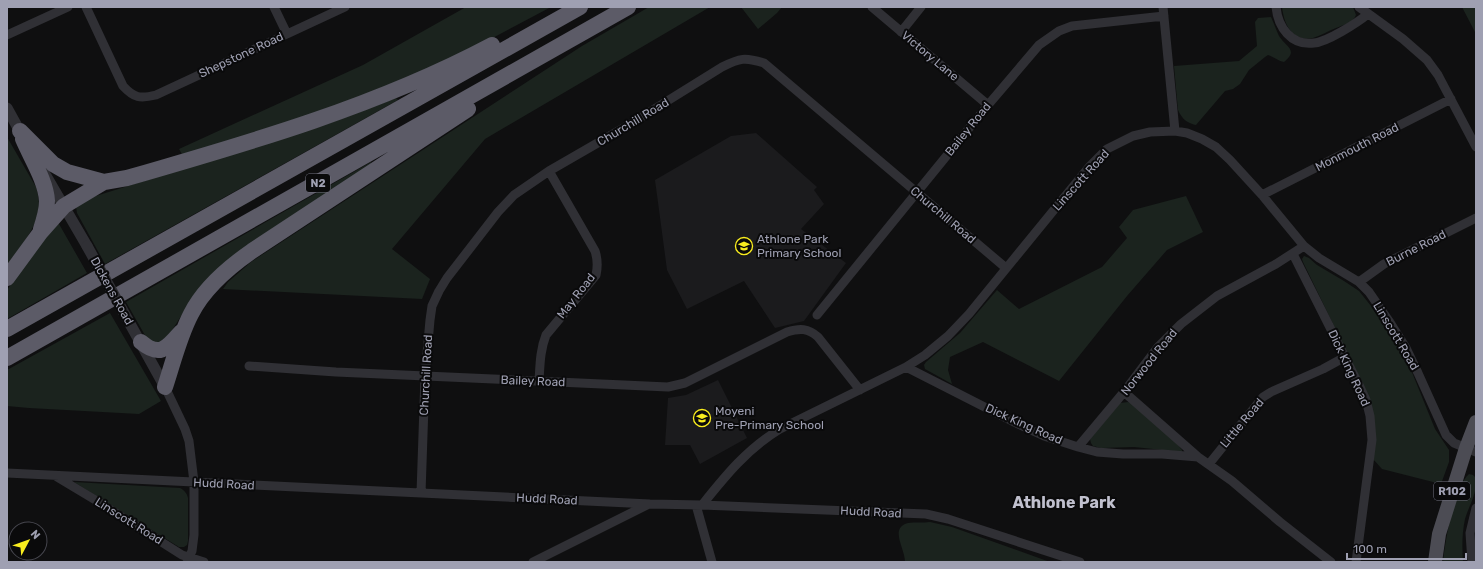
<svg xmlns="http://www.w3.org/2000/svg" width="1483" height="569" font-family="Rubik,sans-serif">
<style>
.built{fill:#1b1b1d}
.green{fill:#1b231e}
.lines{fill:none;stroke-linecap:round;stroke-linejoin:round}
.minor{stroke:#303035;stroke-width:9}
.tertiary{stroke:#303035;stroke-width:11}
.primary{stroke:#4c4c54;stroke-width:14}
.motorway{stroke:#5c5b67;stroke-width:16}
.tertiary-bridge{stroke:#303035;stroke-width:11}
.labels{text-anchor:middle;stroke-width:4;stroke-linejoin:round;paint-order:stroke}
.shield{fill:#0a0a0b;stroke:#727380;stroke-width:1}
.shield-label{font-size:11px;font-weight:bold;fill:#9fa0b2}
.street-label{font-size:12px;fill:#9fa0b2;stroke:#0a0a0b}
.poi-label{font-size:12px;fill:#9fa0b2;stroke:#0a0a0b;text-anchor:start}
.district-label{font-size:16px;font-weight:bold;fill:#c0c0ce;stroke:#0a0a0b}
</style>
<rect width="100%" height="100%" fill="#0f0f10"/>
<!-- built -->
<path class="built" d="M 756,133 L 817,187 L 814,190 L 824,204 L 801,229 L 846,263 L 804,321 L 775,328 L 744,281 L 687,309 L 667,270 L 655,180 L 731,136 Z
M 718,380 L 747,438 L 700,464 L 690,445 L 665,445 L 668,398 L 686,395 Z"/>
<!-- green -->
<path class="green" d="M 466,7 L 551,7 L 468,51 L 375,93 L 183,156 L 179,149 L 363,65 Z
M 649,7 L 710,7 L 485,139 L 392,249 L 430,279 L 422,299 L 223,289 L 228,282 L 251,262 L 582,46 Z
M 741,7 L 782,7 L 777,13 L 758,29 Z
M 1282,7 L 1353,7 L 1356,15 C 1353,23 1343,25 1336,28 C 1328,31 1320,36 1313,38 C 1292,42 1284,24 1282,7 Z
M 1462,7 L 1476,7 L 1476,34 Z
M 1271,17 C 1274,23 1276,30 1279,36 C 1286,47 1299,50 1284,62 C 1278,61 1274,57 1268,55 L 1265,57 L 1249,70 L 1240,84 L 1233,89 L 1225,91 L 1196,125 C 1187,123 1182,119 1178,110 L 1174,66 L 1239,61 L 1257,46 L 1255,22 L 1258,18 Z
M 396,98 L 398,100 L 105,264 L 77,213 L 76,207 L 83,200 L 333,122 Z
M 7,137 L 36,187 C 47,219 24,241 7,265 Z
M 371,162 L 372,164 L 188,305 L 164,343 L 150,344 L 126,302 Z
M 1186,196 L 1203,232 L 1167,250 L 1127,296 L 1059,381 L 983,342 L 950,357 L 948,370 L 952,384 L 925,369 L 924,365 L 926,362 L 960,333 L 997,290 L 1019,309 L 1102,267 L 1127,238 L 1119,227 L 1133,210 Z
M 57,224 L 59,224 L 87,273 L 7,319 L 7,290 L 51,229 Z
M 1304,256 L 1309,258 L 1317,265 L 1344,281 L 1359,291 L 1371,306 L 1390,333 L 1409,365 L 1435,429 L 1449,450 L 1449,462 L 1441,484 L 1382,469 L 1373,459 L 1366,392 L 1303,262 L 1302,259 Z
M 110,313 L 161,401 L 139,414 L 29,408 L 7,406 L 7,370 Z
M 1128,402 L 1132,403 L 1172,437 L 1182,450 L 1182,452 L 1134,447 L 1101,448 L 1093,446 L 1091,443 L 1090,439 L 1120,403 Z
M 1469,474 L 1473,475 L 1475,477 C 1479,491 1469,505 1465,519 C 1462,533 1462,547 1463,562 L 1443,562 C 1445,542 1454,487 1469,474 Z
M 74,482 L 180,488 C 184,490 187,493 188,498 L 188,541 L 187,545 L 184,547 L 179,547 Z
M 930,522 L 952,527 L 1050,562 L 905,562 C 905,548 889,528 908,523 C 915,522 923,523 930,522 Z"/>
<g class="lines">
<!-- minor -->
<path class="minor" d="M 86,7 L 123,86 C 134,98 140,99 156,95 L 345,7
M 274,7 L 287,34
M 872,7 L 988,105
M 1163,7 L 1175,131
M 1276,7 C 1278,27 1291,46 1314,43 C 1327,42 1357,23 1368,14
M 1359,7 L 1403,39 L 1427,60 L 1438,75 L 1476,147
M 901,32 L 921,7
M 7,35 L 68,7
M 1262,195 L 1451,99
M 1293,254 L 1359,385 L 1366,400 L 1370,416 L 1372,440 L 1356,562
M 1359,282 L 1384,264 L 1476,218
M 817,315 L 988,105 L 1039,45 L 1059,31 L 1072,26 L 1164,16
M 249,366 L 336,372 L 668,387 L 685,383 L 787,332 C 800,328 808,328 818,337 L 860,390
M 906,367 L 1016,423 L 1044,436 L 1078,447 L 1097,452 L 1123,454 L 1162,454 L 1198,457
M 539,381 C 540,365 540,350 546,335 L 596,275 C 598,266 598,260 595,251 L 549,171
M 165,387 L 185,429 L 189,441 L 194,482 L 194,535 L 192,551 L 187,562
M 1124,392 L 1198,457 L 1232,481 L 1280,522 L 1331,562
M 1078,447 L 1124,392 L 1158,347 L 1181,324 L 1217,296 L 1276,264 L 1304,246
M 1209,464 L 1263,397 L 1271,392 L 1323,369 L 1345,357
M 7,473 L 650,504 L 702,505 L 926,514 L 948,519 L 1080,562
M 57,477 L 97,501 L 182,555 L 204,562
M 421,493 L 425,376 L 430,320 L 432,306 L 439,291 L 447,278 L 498,212 L 514,195 L 549,171 L 627,126 L 722,67 C 740,58 745,57 764,63 L 1006,268
M 696,505 L 712,562
M 702,505 C 726,475 747,449 780,429 L 906,367 L 925,355 L 948,336 L 969,314 L 1089,167 L 1107,149 L 1133,136 L 1150,132 L 1175,131 L 1187,133 L 1202,139 L 1216,147 L 1230,160 L 1262,195 L 1304,246 L 1319,258 L 1359,282 L 1369,292 L 1389,321 L 1406,348 L 1418,373 L 1446,435 L 1454,443 L 1476,452
M 533,562 L 649,504
M 1472,562 L 1470,533 L 1476,508"/>
<!-- tertiary -->
<path class="tertiary" d="M 7,108 L 23,137
M 45,174 L 87,246
M 129,322 L 165,387"/>
<!-- primary -->
<path class="primary" d="M 1435,562 L 1439,534 L 1466,448 L 1476,422"/>
<!-- motorway -->
<path class="motorway" d="M 20,131 L 53,164 L 67,172 L 104,182 L 127,178 C 252,142 377,106 492,45
M 23,139 C 31,158 46,181 47,201 C 47,210 44,220 41,229
M 7,278 L 40,233 L 64,206 L 104,182
M 7,329 L 580,7
M 141,342 C 160,358 167,348 181,332
M 7,358 L 628,7
M 165,387 C 173,363 179,337 191,314 C 204,288 229,267 252,251 L 468,109"/>
<!-- tertiary-bridge -->
<path class="tertiary-bridge" d="M 87,246 L 129,322"/>
</g>
<!-- icons -->
<defs>
<g id="school-ring" transform="scale(0.9)"><circle r="9.5" fill="#0a0a0b" stroke="#f9ed1e" stroke-width="1.5"/><path d="M0-5L7-2L0 1L-7-2ZM-4 1L0 2.5L4 1V4Q0 6-4 4Z" fill="#f9ed1e"/></g>
</defs>
<g fill-rule="evenodd">
<use href="#school-ring" x="744" y="246"/>
<use href="#school-ring" x="702" y="418"/>
</g>
<g class="labels">
<!-- shield labels -->
<g class="shield">
<rect x="306" y="174" width="24" height="18" rx="3"/>
<rect x="1434" y="482" width="36" height="18" rx="3"/>
</g>
<g class="shield-label">
<text x="318" y="187">N2</text>
<text x="1452" y="495">R102</text>
</g>
<!-- street labels -->
<g class="street-label">
<text transform="translate(241 55) rotate(-25)" y="4">Shepstone Road</text>
<text transform="translate(930 56) rotate(40)" y="4">Victory Lane</text>
<text transform="translate(633 122) rotate(-31)" y="4">Churchill Road</text>
<text transform="translate(968 129) rotate(-51)" y="4">Bailey Road</text>
<text transform="translate(1357 147) rotate(-27)" y="4">Monmouth Road</text>
<text transform="translate(1081 180) rotate(-48)" y="4">Linscott Road</text>
<text transform="translate(943 215) rotate(40)" y="4">Churchill Road</text>
<text transform="translate(1416 248) rotate(-27)" y="4">Burne Road</text>
<text transform="translate(112 291) rotate(61)" y="4">Dickens Road</text>
<text transform="translate(576 296) rotate(-52)" y="4">May Road</text>
<text transform="translate(1396 336) rotate(59)" y="4">Linscott Road</text>
<text transform="translate(1149 362) rotate(-51)" y="4">Norwood Road</text>
<text transform="translate(1349 368) rotate(65)" y="4">Dick King Road</text>
<text transform="translate(426 375) rotate(-87)" y="4">Churchill Road</text>
<text transform="translate(533 381) rotate(2)" y="4">Bailey Road</text>
<text transform="translate(1242 423) rotate(-50)" y="4">Little Road</text>
<text transform="translate(1024 424) rotate(24)" y="4">Dick King Road</text>
<text transform="translate(224 484) rotate(3)" y="4">Hudd Road</text>
<text transform="translate(547 499) rotate(3)" y="4">Hudd Road</text>
<text transform="translate(871 512) rotate(3)" y="4">Hudd Road</text>
<text transform="translate(129 521) rotate(32)" y="4">Linscott Road</text>
</g>
<!-- poi labels -->
<g class="poi-label">
<text x="757" y="243">Athlone Park<tspan x="757" dy="14">Primary School</tspan></text>
<text x="715" y="415">Moyeni<tspan x="715" dy="14">Pre-Primary School</tspan></text>
</g>
<!-- district labels -->
<g class="district-label">
<text x="1064" y="508">Athlone Park</text>
</g>
</g>
<!-- border -->
<rect width="1483" height="569" fill="none" stroke="#9fa0b2" stroke-width="16"/>
<!-- north arrow -->
<g transform="translate(28 541) rotate(49)"><circle r="19" fill="#0a0a0b" stroke="#46464e"/>
<path d="M0-3L7 15L0 10L-7 15Z" fill="#f9ed1e"/>
<text y="-6" font-size="11" font-weight="bold" text-anchor="middle" fill="#9fa0b2">N</text>
</g>
<!-- scale -->
<path d="M1347 553v6h119v-6" fill="none" stroke="#9fa0b2" stroke-width="2"/>
<text x="1353" y="553" font-size="12" fill="#9fa0b2" stroke="#0a0a0b" stroke-width="3" paint-order="stroke">100 m</text>
</svg>
